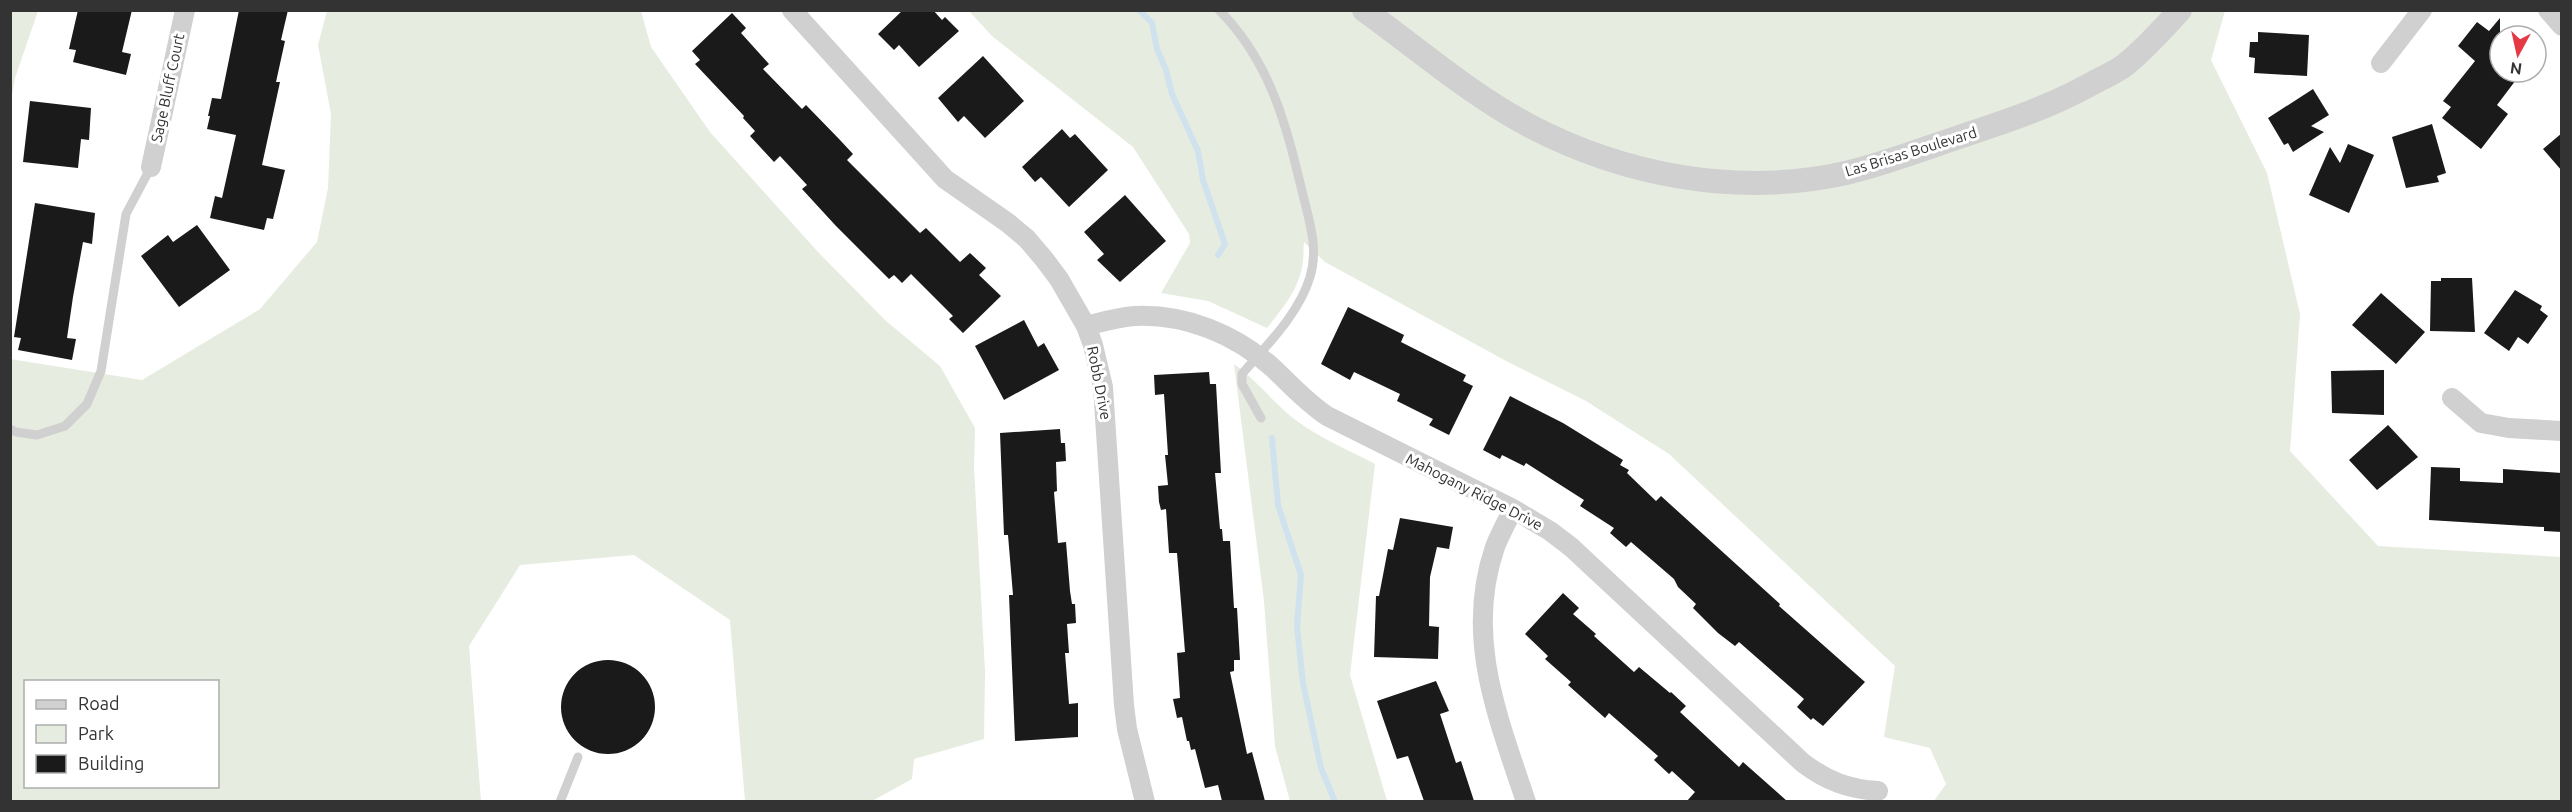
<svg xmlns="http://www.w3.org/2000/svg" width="2572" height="812" font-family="Ubuntu,sans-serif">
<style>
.green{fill:#e6ecdf;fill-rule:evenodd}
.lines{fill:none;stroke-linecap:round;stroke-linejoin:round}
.stream{stroke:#cfe2ee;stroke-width:6}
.building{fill:#1a1a1a}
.service{stroke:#d0d0d0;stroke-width:9}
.minor{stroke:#d0d0d0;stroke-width:20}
.tertiary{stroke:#d0d0d0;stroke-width:24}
.labels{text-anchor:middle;stroke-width:6;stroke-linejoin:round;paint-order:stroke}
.street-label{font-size:15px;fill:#333;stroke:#fff}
</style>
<rect width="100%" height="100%" fill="#fff"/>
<!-- green -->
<path class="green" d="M 11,10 L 38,11 L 15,78 L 11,101 Z
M 327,11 L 641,11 L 651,47 L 710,132 L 818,252 L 885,320 L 940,366 L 975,428 L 974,467 L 985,671 L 984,739 L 914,759 L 912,779 L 872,801 L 745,801 L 730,620 L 634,555 L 520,565 L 469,646 L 481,801 L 11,801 L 10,359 L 142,380 L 260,309 L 317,242 L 328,188 L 331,114 L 318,45 ZM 26,682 L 218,682 L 218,786 L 26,786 Z
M 969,11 L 2225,11 L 2211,60 L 2267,173 L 2300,314 L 2290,451 L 2378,546 L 2561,557 L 2561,801 L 1934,801 L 1946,784 L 1930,748 L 1884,737 L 1895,666 L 1669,454 L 1586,401 L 1508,362 L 1325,262 L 1304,242 C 1303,248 1304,255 1303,261 C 1300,288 1283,308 1267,328 L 1208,301 L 1161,293 L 1190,243 L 1189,234 L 1133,147 L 992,36 Z
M 1234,364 C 1257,380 1274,404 1297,421 C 1321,439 1349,450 1375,464 L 1350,675 L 1387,801 L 1290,801 L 1275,746 L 1264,601 Z"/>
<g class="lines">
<!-- stream -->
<path class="stream" d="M 1139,10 L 1152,23 L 1157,49 L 1166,70 L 1172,94 L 1198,151 L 1203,180 L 1225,244 L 1218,255
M 1272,438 L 1278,505 L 1301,575 L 1297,626 L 1303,683 L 1321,768 L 1335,802"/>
</g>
<!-- building -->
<path class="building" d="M 78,10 L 132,10 L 122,52 L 131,54 L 126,75 L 73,62 L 76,50 L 69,49 Z
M 239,10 L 288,10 L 281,40 L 285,41 L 276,82 L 280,82 L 262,165 L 285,170 L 273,219 L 267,218 L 264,230 L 210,218 L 215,196 L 222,198 L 236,135 L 207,129 L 210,116 L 208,116 L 212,98 L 221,99 Z
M 903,10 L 933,10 L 942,20 L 945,17 L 959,31 L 919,67 L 899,45 L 894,50 L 878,34 Z
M 732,13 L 746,28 L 741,33 L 769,64 L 763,69 L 802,109 L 806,105 L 840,140 L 853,154 L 847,160 L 920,233 L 926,228 L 960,262 L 970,253 L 986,268 L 979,275 L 1001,296 L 963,333 L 949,319 L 953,316 L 911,274 L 902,283 L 894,275 L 889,279 L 836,226 L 802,189 L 807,185 L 780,156 L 774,162 L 750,136 L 755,131 L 743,118 L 744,116 L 695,64 L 700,60 L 692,51 Z
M 2500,18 L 2500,72 L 2522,72 L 2497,105 L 2508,114 L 2481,149 L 2442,118 L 2451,107 L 2443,101 L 2475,61 L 2458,46 L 2477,22 L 2489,31 Z
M 2258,32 L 2309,35 L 2307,76 L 2254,73 L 2255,58 L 2249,57 L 2250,42 L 2258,42 Z
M 983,56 L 1024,101 L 985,138 L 964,116 L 958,122 L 938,98 Z
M 2313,89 L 2329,115 L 2311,126 L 2324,132 L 2293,152 L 2288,143 L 2284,145 L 2268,118 Z
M 30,101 L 91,108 L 89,140 L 81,139 L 78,168 L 23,162 Z
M 2432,124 L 2446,173 L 2437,176 L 2439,182 L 2406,188 L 2392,137 Z
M 1062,129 L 1070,138 L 1075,134 L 1108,170 L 1069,207 L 1041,177 L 1035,182 L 1022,167 Z
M 2562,133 L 2562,171 L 2543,149 Z
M 2348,144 L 2374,155 L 2349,213 L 2309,195 L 2330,147 L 2340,163 Z
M 1125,195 L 1166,241 L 1120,282 L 1097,260 L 1104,254 L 1084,232 Z
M 35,203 L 95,213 L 92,244 L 83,242 L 73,297 L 67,338 L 76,339 L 72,360 L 18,350 L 21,338 L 14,337 Z
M 197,225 L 230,270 L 179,307 L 141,256 L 168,235 L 173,242 Z
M 2441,278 L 2472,278 L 2475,332 L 2430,331 L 2431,281 L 2441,281 Z
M 2515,290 L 2542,306 L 2540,310 L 2548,316 L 2528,344 L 2518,337 L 2509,351 L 2484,333 Z
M 2381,293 L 2425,332 L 2396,364 L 2352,325 Z
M 1348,307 L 1404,335 L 1401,342 L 1466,375 L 1463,381 L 1473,386 L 1449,435 L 1429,425 L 1433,419 L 1397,401 L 1400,394 L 1354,372 L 1350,380 L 1321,364 Z
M 1024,320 L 1038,347 L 1044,343 L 1059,370 L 1004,400 L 975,346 Z
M 2384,370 L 2384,415 L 2332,413 L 2331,371 Z
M 1209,372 L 1210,384 L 1216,384 L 1221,473 L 1215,473 L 1220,529 L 1222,529 L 1223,541 L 1230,541 L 1234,608 L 1237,608 L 1240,660 L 1234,660 L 1234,671 L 1230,672 L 1247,754 L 1252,752 L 1265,801 L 1222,801 L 1218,785 L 1205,788 L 1195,749 L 1191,750 L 1189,741 L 1187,741 L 1182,717 L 1177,718 L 1173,699 L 1180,698 L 1177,653 L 1185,652 L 1177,553 L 1169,553 L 1166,509 L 1161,510 L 1159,502 L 1158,486 L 1168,485 L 1165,455 L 1168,455 L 1164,394 L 1155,395 L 1154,375 Z
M 1510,396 L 1563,423 L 1623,460 L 1620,465 L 1629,470 L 1627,473 L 1656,501 L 1661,496 L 1780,604 L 1779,606 L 1865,682 L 1823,726 L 1813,718 L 1811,720 L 1797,707 L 1804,699 L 1739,642 L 1735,646 L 1718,633 L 1693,608 L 1696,604 L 1678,587 L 1674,579 L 1631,542 L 1626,547 L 1610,533 L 1614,528 L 1580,506 L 1584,500 L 1526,463 L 1524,466 L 1502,455 L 1500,459 L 1483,450 Z
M 2388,425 L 2418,457 L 2377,490 L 2349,460 Z
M 1060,429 L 1061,443 L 1065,443 L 1066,461 L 1056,462 L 1057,491 L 1054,492 L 1058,543 L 1066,542 L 1070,591 L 1072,604 L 1075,604 L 1076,623 L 1067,624 L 1069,653 L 1065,653 L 1069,704 L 1078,703 L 1078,737 L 1015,741 L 1009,595 L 1013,595 L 1008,535 L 1004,535 L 1000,433 Z
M 2431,467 L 2460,468 L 2460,481 L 2503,483 L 2503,469 L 2562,473 L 2562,532 L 2544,531 L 2544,527 L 2429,520 Z
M 1400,518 L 1453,527 L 1449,549 L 1437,547 L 1430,577 L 1429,626 L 1439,627 L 1438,659 L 1374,657 L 1376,596 L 1379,596 L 1388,549 L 1393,550 Z
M 1563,593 L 1579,608 L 1573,614 L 1596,634 L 1594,636 L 1634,672 L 1639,667 L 1670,693 L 1671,692 L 1686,706 L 1680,712 L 1739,767 L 1743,762 L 1787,801 L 1687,801 L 1695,792 L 1672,771 L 1669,774 L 1654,760 L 1658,756 L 1609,713 L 1605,718 L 1568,685 L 1571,682 L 1545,659 L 1548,656 L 1525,634 Z
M561 707a47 47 0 1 1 94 0a47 47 0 1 1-94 0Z
M 1436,681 L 1449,711 L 1440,714 L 1456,763 L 1461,761 L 1474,801 L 1424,801 L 1408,756 L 1397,759 L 1377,701 Z"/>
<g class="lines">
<!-- service -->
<path class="service" d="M 1219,10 C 1270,61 1286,124 1302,191 C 1309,220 1319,248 1310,277 C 1299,314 1266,346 1242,374 L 1242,384 L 1261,418
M 10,429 L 16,432 L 37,435 L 65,426 L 87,404 L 101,371 L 126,214 L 151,167
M 560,802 L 578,757"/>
<!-- minor -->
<path class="minor" d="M 792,10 L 945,179 L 1008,223 L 1027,239 L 1044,259 L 1059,279 L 1086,326 L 1093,345 L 1103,387 L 1124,705 L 1127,729 L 1145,802
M 2548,10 L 2562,26
M 2381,63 L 2422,10
M 151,167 L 185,10
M 1086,326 C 1102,322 1118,317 1135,316 C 1186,314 1235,334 1273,368 C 1291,385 1306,402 1327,416 L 1513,509 L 1550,531 L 1571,547 L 1803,763 C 1827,781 1848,789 1878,791
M 2452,398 L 2481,423 L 2509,428 L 2562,431
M 1513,509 C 1507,522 1500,534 1495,547 C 1464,637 1498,717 1526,802"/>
<!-- tertiary -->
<path class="tertiary" d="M 1364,10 C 1418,49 1470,94 1528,125 C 1625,176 1738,197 1846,173 C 1884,164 1921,150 1959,137 C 2007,121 2048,108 2093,83 C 2104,77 2116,72 2125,65 C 2145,49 2163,29 2180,10"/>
</g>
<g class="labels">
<!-- street labels -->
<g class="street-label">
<text transform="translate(168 88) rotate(-78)" y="5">Sage Bluff Court</text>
<text transform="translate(1911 152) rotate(-17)" y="5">Las Brisas Boulevard</text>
<text transform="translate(1099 383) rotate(79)" y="5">Robb Drive</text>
<text transform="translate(1474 492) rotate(27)" y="5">Mahogany Ridge Drive</text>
</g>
</g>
<!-- border -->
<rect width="2572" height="812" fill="none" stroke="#333333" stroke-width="24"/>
<!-- legend -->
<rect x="24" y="680" width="195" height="108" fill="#ffffff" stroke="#adadad" stroke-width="1.5"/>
<rect x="36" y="700" width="30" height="9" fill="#d0d0d0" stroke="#adadad" stroke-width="1.5"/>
<text x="78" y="710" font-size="18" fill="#333333">Road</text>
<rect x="36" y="725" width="30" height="18" fill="#e6ecdf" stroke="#adadad" stroke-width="1.5"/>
<text x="78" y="740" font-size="18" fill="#333333">Park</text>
<rect x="36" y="755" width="30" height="18" fill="#1a1a1a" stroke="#adadad" stroke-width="1.5"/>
<text x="78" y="770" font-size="18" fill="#333333">Building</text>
<!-- north arrow -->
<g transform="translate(2518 54) rotate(188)"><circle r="28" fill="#ffffff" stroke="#adadad" stroke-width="1.5"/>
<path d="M0-4.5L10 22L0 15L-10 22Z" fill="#e63946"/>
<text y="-9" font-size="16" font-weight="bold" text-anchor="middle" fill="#333333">N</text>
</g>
</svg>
